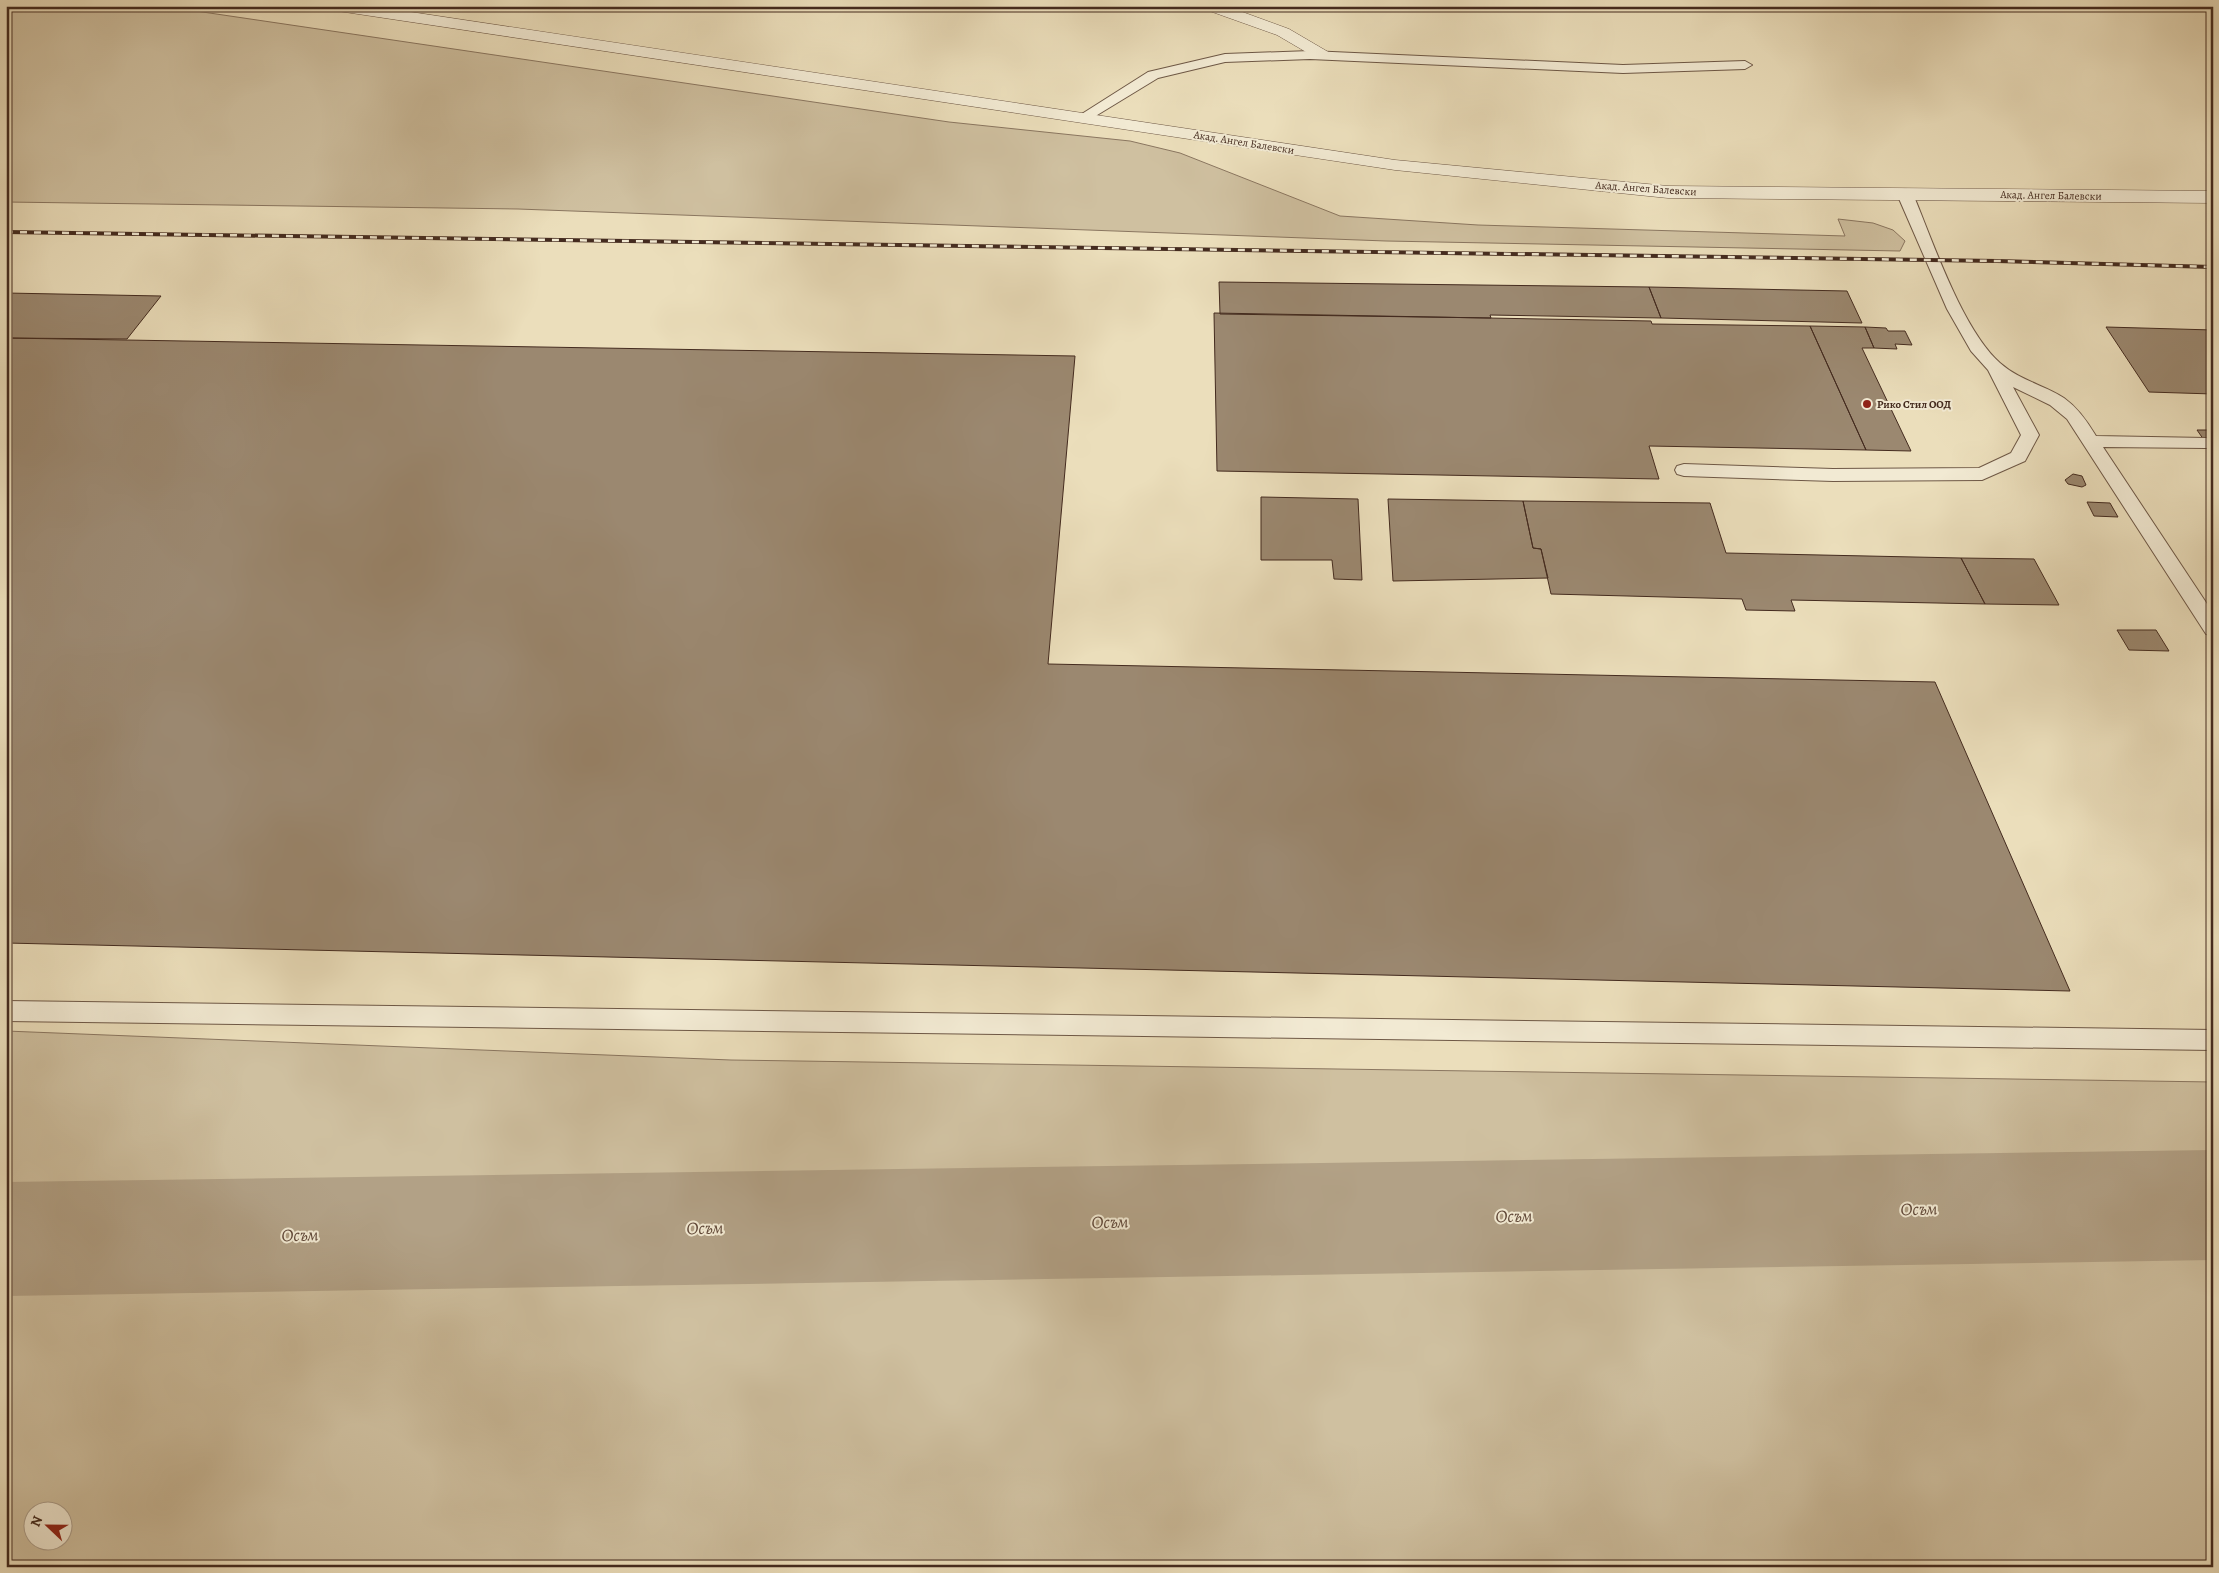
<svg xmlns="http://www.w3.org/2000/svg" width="2219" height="1573" font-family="Alegreya,serif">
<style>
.green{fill:#cfc0a0;stroke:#8a7660;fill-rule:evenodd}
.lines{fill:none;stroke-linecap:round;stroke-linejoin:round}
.river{fill:#b2a186;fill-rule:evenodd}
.building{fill:#9b8870;stroke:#442b1f}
.lane-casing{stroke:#6e5846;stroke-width:2}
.street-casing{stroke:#6e5846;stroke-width:1}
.lane{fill:#f2ead3;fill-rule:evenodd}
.street{fill:#f2ead3;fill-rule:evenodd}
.rail-casing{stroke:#442b1f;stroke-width:4}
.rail{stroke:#f2ead3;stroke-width:2.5;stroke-dasharray:7;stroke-linecap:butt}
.poi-dot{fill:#8f2418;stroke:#f2ead3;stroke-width:2}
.labels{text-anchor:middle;stroke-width:4;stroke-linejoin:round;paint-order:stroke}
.far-street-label{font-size:11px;fill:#442b1f;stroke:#f2ead3}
.far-poi-label{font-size:11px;font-weight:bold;fill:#442b1f;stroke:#f2ead3;text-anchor:start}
.near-water-label{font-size:18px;font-style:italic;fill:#604839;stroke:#f2ead3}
</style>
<rect width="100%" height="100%" fill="#ebdebb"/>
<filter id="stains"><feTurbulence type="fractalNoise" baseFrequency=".004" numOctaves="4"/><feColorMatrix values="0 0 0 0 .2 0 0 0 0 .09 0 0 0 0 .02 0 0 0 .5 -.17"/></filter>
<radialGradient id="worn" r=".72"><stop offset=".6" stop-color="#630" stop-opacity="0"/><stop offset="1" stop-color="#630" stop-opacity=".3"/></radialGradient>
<!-- green -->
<path class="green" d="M 6,6 L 162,6 L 949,122 L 1130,141 L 1180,153 L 1340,216 L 1478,225 L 1845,236 L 1838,219 L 1873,223 L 1893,230 L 1905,241 L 1900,251 L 1386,241 L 518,209 L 6,202 Z
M 6,1031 L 731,1060 L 2213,1082 L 2213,1567 L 6,1567 ZM 32,1510 L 62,1510 L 62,1540 L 32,1540 Z"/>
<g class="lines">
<!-- river -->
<path class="river" d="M 2213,1150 L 2213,1260 L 6,1296 L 6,1182 Z"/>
</g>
<!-- building -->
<path class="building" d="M 1219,282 L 1649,287 L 1661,318 L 1490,315 L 1491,318 L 1220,314 Z
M 1649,287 L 1847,291 L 1862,323 L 1661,318 Z
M 6,293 L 161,296 L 127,339 L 6,338 Z
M 1214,313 L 1651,321 L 1652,324 L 1810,326 L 1866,450 L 1649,446 L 1659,479 L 1217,471 Z
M 1810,326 L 1865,327 L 1874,348 L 1862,348 L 1911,451 L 1866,450 Z
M 1865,327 L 1886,328 L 1888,331 L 1905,331 L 1912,345 L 1895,344 L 1897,349 L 1874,348 Z
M 2106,327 L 2213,330 L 2213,394 L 2149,392 Z
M 6,338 L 1075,356 L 1048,664 L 1935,682 L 2070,991 L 6,943 Z
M 2197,430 L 2213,430 L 2213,453 L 2206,443 Z
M 2073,474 L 2082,476 L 2086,485 L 2082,487 L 2068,484 L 2065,480 Z
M 1261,497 L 1358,499 L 1362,580 L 1334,579 L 1332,560 L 1261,560 Z
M 1388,499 L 1523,501 L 1533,548 L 1541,549 L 1548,578 L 1393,581 Z
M 1523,501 L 1710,503 L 1726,553 L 1961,558 L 1985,604 L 1791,600 L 1795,611 L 1746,610 L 1742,599 L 1551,594 L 1541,549 L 1533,548 Z
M 2087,502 L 2110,503 L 2118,517 L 2094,516 Z
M 1961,558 L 2034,559 L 2059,605 L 1985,604 Z
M 2117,630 L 2156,630 L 2169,651 L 2129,650 Z"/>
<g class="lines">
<!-- lane casing -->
<g class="lane-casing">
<path id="lane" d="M 1310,51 L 1623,65 L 1745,61 L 1752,65 L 1745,69 L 1623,73 L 1310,59 L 1225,62 L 1158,78 L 1089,120 L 1079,120 L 1077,117 L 1148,72 L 1225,54 Z
M 1905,189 L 1910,191 L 1913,194 C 1933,242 1962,329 2000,363 C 2019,380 2044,385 2064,398 C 2078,408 2087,421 2096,436 L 2206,438 L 2213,440 L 2212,447 L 2206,448 L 2103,447 L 2213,613 L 2213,635 L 2206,634 L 2067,419 L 2050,405 L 2013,387 L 2039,435 L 2025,461 L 1982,480 L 1833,481 L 1684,476 L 1677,474 L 1675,470 L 1677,466 L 1684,464 L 1833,469 L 1979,468 L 2011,453 L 2021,435 L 1988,370 L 1971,351 L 1947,309 L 1897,194 L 1900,191 Z
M 6,1001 L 2213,1030 L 2213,1050 L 6,1021 Z"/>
</g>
<!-- street casing -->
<g class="street-casing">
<path id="street" d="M 330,6 L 371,6 L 1395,160 L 1668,186 L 2213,191 L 2213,203 L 1668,198 L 1395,170 L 338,11 L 332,9 Z
M 1202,6 L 1226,6 L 1289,29 L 1330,53 L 1332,56 L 1330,59 L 1318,59 L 1277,35 L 1204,9 Z"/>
</g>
<!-- lane -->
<use href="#lane" class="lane"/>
<!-- street -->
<use href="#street" class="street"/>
<!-- rail casing -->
<g class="rail-casing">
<path id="rail" d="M 6,232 L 1997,261 L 2213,267"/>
</g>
<!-- rail -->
<use href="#rail" class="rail"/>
</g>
<!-- markers -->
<circle class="poi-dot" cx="1867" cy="404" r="5"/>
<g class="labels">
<!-- far-street labels -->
<g class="far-street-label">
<text transform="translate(1244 142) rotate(9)" y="4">Акад. Ангел Балевски</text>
<text transform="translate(1646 188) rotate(4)" y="4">Акад. Ангел Балевски</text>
<text transform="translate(2051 195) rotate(1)" y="4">Акад. Ангел Балевски</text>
</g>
<!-- far-poi labels -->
<g class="far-poi-label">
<text x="1877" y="408">Рико Стил ООД</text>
</g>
<!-- near-water labels -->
<g class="near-water-label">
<text transform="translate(1919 1209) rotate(-1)" y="6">Осъм</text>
<text transform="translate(1514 1216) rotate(-1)" y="6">Осъм</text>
<text transform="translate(1110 1222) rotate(-1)" y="6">Осъм</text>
<text transform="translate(705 1228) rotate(-1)" y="6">Осъм</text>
<text transform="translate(300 1235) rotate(-1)" y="6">Осъм</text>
</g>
</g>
<!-- margin -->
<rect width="2219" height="1573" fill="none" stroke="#ebdebb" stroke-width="25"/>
<rect x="8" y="8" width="2204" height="1558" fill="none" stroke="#442b1f" stroke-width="2.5"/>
<rect x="12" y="12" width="2194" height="1548" fill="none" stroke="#442b1f"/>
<!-- north arrow -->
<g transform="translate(48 1526) rotate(292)"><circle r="24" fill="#f2ead3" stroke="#ac9e8b"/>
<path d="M0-4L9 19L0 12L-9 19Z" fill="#8f2418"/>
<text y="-8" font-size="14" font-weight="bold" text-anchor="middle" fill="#442b1f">N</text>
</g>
<rect width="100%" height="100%" filter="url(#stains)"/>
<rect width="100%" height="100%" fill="url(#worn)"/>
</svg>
